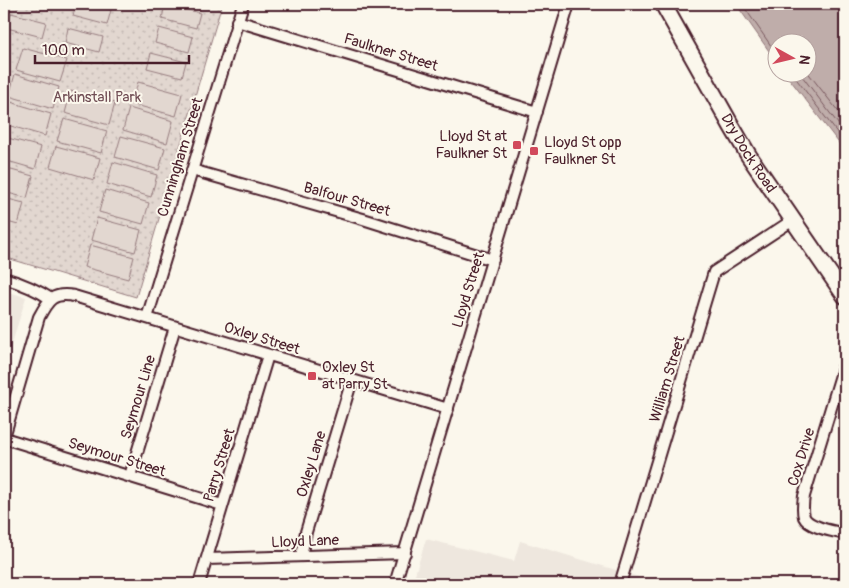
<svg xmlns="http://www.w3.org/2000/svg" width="849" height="588" font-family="Pangolin,sans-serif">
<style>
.built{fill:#eee7de}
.grass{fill:url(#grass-dots);stroke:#967b7e}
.pitch{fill:#e2d7d0;stroke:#967b7e}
.water{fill:#bfadaa;stroke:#907477}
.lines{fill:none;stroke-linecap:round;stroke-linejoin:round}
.shore{stroke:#79585e;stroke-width:1}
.street-casing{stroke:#4a1f2b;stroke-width:14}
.secondary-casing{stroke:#4a1f2b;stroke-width:19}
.street{stroke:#fbf7ec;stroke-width:10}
.secondary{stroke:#fbf7ec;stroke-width:15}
.poi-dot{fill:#d1495b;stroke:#fbf7ec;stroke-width:2}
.labels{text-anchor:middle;stroke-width:4;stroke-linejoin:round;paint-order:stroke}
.street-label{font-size:15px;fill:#4a1f2b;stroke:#fbf7ec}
.park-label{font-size:15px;fill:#704d54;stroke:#fbf7ec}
.poi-label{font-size:15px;fill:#4a1f2b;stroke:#fbf7ec;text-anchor:start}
</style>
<defs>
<pattern id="grass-dots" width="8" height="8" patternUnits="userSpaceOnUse" patternTransform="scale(1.25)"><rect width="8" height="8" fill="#e2d7d0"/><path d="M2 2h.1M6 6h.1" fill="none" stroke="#c3b8b3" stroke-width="1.8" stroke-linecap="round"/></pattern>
</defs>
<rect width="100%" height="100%" fill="#fbf7ec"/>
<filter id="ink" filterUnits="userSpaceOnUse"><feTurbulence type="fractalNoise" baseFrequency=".02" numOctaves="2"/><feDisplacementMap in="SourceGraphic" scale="10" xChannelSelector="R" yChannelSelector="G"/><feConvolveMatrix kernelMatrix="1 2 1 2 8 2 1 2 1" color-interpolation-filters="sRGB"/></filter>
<g filter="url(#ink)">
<!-- built -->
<path class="built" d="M 4,291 L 26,297 L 4,370 Z
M 426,539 L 514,561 L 520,541 L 639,577 L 637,584 L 412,584 Z"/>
<!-- grass -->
<path class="grass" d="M 4,4 L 222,4 L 136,297 L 4,257 Z"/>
<!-- pitch -->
<path class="pitch" d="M 76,4 L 85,4 L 111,10 L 107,25 L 73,16 Z
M 165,4 L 200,13 L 196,28 L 162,19 Z
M 11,13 L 46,22 L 42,37 L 7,28 Z
M 68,28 L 103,37 L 99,52 L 65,43 Z
M 159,28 L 193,37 L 189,52 L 155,43 Z
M 23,48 L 67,60 L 60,82 L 16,70 Z
M 151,53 L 186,62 L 182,77 L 147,68 Z
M 15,74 L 59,87 L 53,109 L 9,96 Z
M 138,82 L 182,94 L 176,116 L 132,104 Z
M 71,91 L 115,103 L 109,125 L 65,113 Z
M 7,101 L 51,114 L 45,136 L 4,124 L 4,114 Z
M 129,108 L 173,121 L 167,143 L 123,130 Z
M 64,119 L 107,131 L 101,153 L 57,141 Z
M 121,136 L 165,148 L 159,170 L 115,157 Z
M 4,137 L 41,147 L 35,169 L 4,160 Z
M 56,146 L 100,158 L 94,180 L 50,167 Z
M 113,162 L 157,175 L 151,197 L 107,184 Z
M 4,168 L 33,176 L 27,198 L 4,192 Z
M 105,190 L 149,203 L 143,224 L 99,212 Z
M 4,198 L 24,203 L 18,225 L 4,221 Z
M 97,218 L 141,230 L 135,252 L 91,240 Z
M 90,245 L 134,257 L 128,279 L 84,267 Z"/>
<!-- water -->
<path class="water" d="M 736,4 L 845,4 L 845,151 L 785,73 L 806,72 L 806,42 L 776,42 L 776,61 Z"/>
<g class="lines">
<!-- shore -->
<path class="shore" d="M 742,4 L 776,53
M 806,70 L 845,120
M 791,72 L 845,143
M 799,72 L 845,133"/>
<!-- street casing -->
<g class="street-casing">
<path id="street" d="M 237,21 L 537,112
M 192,170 L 363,219 L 493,260
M 4,278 C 21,283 36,289 51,299
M 147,318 L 243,4
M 845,362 L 804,496 C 803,503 802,510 804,517 C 809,528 834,531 845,534
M 4,437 L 39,317 C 48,300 53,292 74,296 L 448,409
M 4,438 L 222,505
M 130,476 L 175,327
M 301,556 L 306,532 L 352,380
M 207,559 L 405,553
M 199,584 L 268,355
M 395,584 L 569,4
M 620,584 L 714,272 L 793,220"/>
</g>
<!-- secondary casing -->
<g class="secondary-casing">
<g id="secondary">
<path id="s1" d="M 663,4 L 732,127 L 749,156 L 845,296"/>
</g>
</g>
<!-- street -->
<use href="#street" class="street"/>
<!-- secondary -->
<use href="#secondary" class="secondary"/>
</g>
</g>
<!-- markers -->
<g class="poi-dot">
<rect x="512" y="140" width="10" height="10" rx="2.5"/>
<rect x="529" y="146" width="10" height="10" rx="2.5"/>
<rect x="307" y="371" width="10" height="10" rx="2.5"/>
</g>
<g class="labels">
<!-- street labels -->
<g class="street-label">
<text transform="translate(391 52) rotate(17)" y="5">Faulkner Street</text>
<text dy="5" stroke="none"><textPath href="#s1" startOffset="172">Dry Dock Road</textPath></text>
<text transform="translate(180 157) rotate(-73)" y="5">Cunningham Street</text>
<text transform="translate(347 199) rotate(16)" y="5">Balfour Street</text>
<text transform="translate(468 290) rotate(-73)" y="5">Lloyd Street</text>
<text transform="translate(262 338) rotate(17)" y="5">Oxley Street</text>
<text transform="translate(667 379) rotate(-73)" y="5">William Street</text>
<text transform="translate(138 397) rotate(-73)" y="5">Seymour Line</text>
<text transform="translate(117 457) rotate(17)" y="5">Seymour Street</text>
<text transform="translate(801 457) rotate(-73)" y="5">Cox Drive</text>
<text transform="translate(311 464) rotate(-73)" y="5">Oxley Lane</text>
<text transform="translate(219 465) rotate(-73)" y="5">Parry Street</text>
<text transform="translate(305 541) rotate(-2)" y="5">Lloyd Lane</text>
</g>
<!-- park labels -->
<g class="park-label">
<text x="97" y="102">Arkinstall Park</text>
</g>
<!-- poi labels -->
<g class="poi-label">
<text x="507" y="141" text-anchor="end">Lloyd St at<tspan x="507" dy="17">Faulkner St</tspan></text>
<text x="544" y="147">Lloyd St opp<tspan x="544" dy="17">Faulkner St</tspan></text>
<text x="322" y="372">Oxley St<tspan x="322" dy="17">at Parry St</tspan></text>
</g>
</g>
<!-- margin -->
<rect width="849" height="588" fill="none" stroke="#fbf7ec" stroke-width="20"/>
<rect x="10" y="10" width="829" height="568" fill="none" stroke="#4a1f2b" stroke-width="2" filter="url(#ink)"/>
<!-- north arrow -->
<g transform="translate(792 58) rotate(98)"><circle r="24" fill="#fbf7ec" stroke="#b4a19f"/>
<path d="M0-4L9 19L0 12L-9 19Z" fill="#d1495b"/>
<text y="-8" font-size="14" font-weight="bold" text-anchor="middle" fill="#4a1f2b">N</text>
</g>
<!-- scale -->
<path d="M35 55v8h154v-8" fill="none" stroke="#4a1f2b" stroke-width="2.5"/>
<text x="42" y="55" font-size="15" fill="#4a1f2b" stroke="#fbf7ec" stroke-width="4" paint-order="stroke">100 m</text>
</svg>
